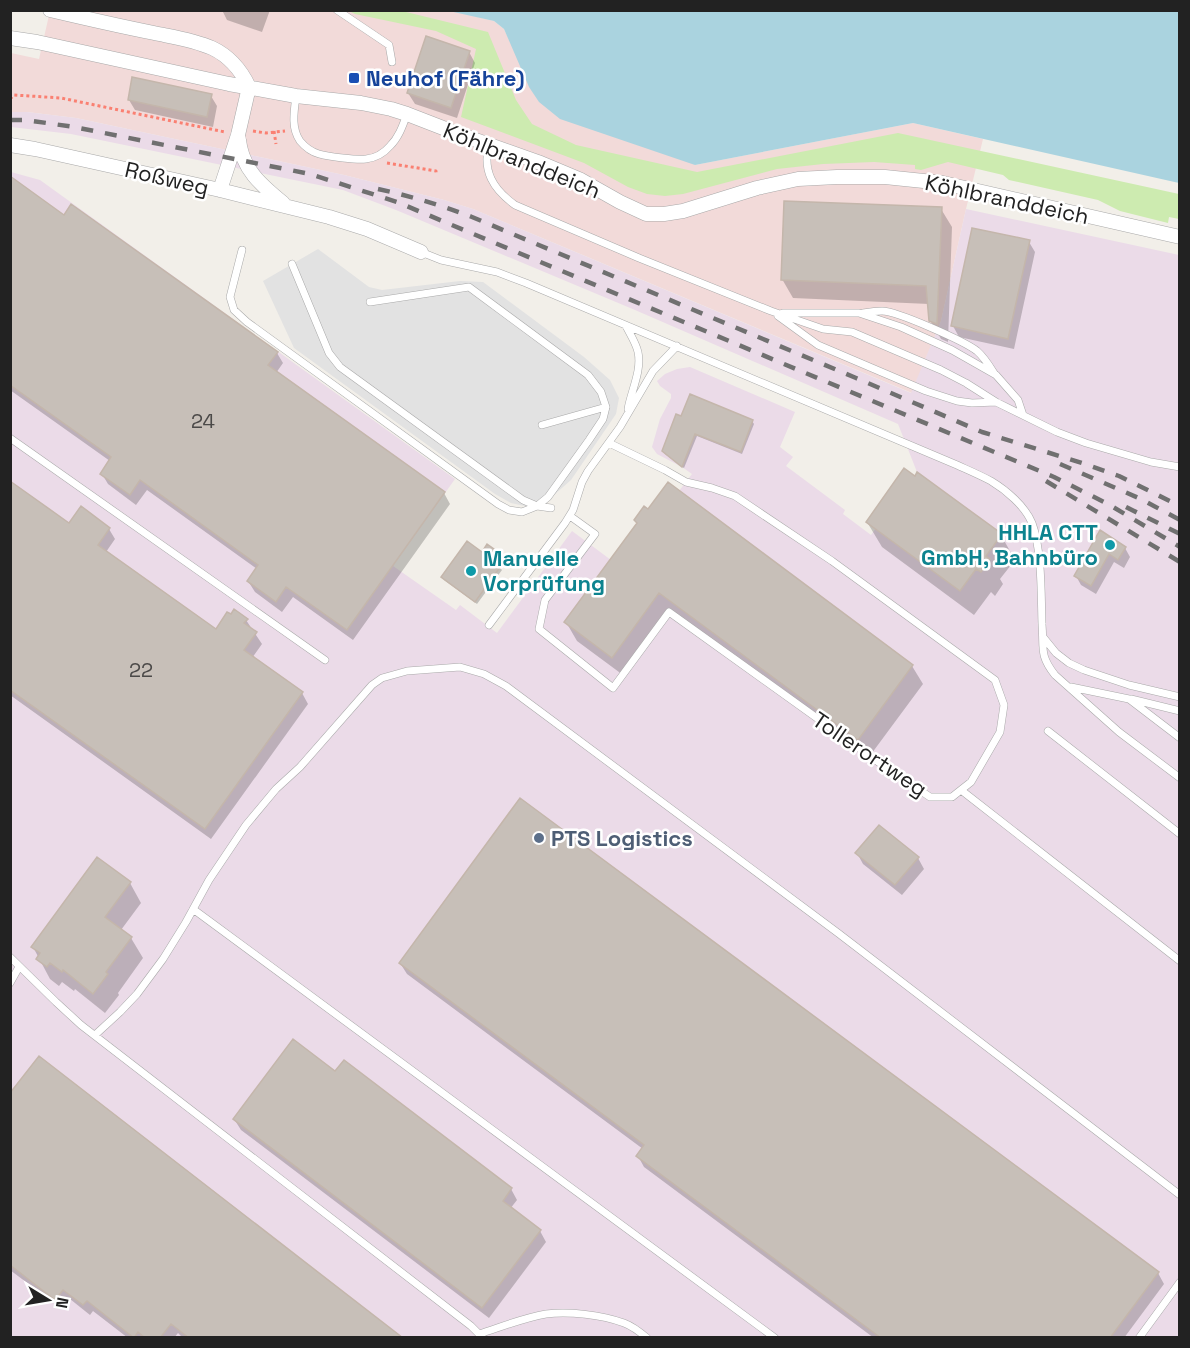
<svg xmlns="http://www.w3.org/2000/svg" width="1190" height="1348" font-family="'Space Grotesk',sans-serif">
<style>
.commercial{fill:#f2dad9}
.industrial{fill:#ebdbe8}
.grass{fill:#cdebb0}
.parking{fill:#e2e2e2}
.water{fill:#aad3df}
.shadow{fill:#0003}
.building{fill:#c7bfb8;stroke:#c4b6ab;stroke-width:1.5}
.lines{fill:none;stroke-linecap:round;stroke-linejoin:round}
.service-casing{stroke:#a9a9a9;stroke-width:8}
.minor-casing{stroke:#a9a9a9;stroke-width:15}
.path{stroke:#fa8072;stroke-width:3;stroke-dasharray:3 3;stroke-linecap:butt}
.service{stroke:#fff;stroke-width:7}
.minor{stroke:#fff;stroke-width:14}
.rail{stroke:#707070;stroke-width:4.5;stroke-dasharray:12 12;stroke-linecap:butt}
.transit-dot{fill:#1a4fb4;stroke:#fff;stroke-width:2}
.culture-dot{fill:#0f9aa8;stroke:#fff;stroke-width:2}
.service-dot{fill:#5c6f8a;stroke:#fff;stroke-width:2}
.labels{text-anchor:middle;stroke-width:5;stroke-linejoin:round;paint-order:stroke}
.number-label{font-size:20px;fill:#4b4948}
.transit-label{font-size:22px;font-weight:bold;fill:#164399;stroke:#fff;text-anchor:start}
.street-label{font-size:22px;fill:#222;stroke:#fff}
.culture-label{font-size:22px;font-weight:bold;fill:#0d838f;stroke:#fff;text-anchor:end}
.service-label{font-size:22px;font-weight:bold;fill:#4e5e75;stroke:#fff;text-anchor:start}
</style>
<rect width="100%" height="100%" fill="#f2efe9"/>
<!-- commercial -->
<path class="commercial" d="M 449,10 L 494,21 L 504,29 L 509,40 L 695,165 L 913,123 L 983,139 L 966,209 L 941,321 L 912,393 L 473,209 L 444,200 L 344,175 L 76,118 L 27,112 L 11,112 L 11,53 L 39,59 L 50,11 Z"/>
<!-- industrial -->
<path class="industrial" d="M 11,112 L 27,112 L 76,118 L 344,175 L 444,200 L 473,209 L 911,393 L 941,321 L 966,209 L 1179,255 L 1179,1337 L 11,1338 L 11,172 L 40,180 L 455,479 L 393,566 L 456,610 L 460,605 L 497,633 L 572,531 L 611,560 L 637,523 L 634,520 L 644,506 L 648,509 L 668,482 L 679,491 L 692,474 L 682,467 L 657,454 L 652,447 L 660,419 L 671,398 L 671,394 L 660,386 L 657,381 L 665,374 L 677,369 L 690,367 L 795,412 L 780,447 L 793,457 L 786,466 L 845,510 L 843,514 L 871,535 L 917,472 L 898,424 L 635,310 L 396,210 L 343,190 L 71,134 L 11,127 Z"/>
<!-- grass -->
<path class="grass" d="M 349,11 L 402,11 L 488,32 L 516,100 L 532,124 L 576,145 L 697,172 L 898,133 L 1179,194 L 1179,219 L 1169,217 L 1168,223 L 1120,211 L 1098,200 L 1009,180 L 1003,175 L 948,162 L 921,170 L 915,169 L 915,165 L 874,162 L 823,164 L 777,169 L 683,194 L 665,196 L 647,194 L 628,187 L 584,163 L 461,117 L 476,49 L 436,31 L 355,14 Z"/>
<!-- parking -->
<path class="parking" d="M 318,249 L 369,287 L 382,290 L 460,281 L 483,282 L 584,357 L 610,380 L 619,398 L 616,414 L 571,480 L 546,502 L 529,507 L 511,503 L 495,494 L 294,348 L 263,281 Z"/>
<!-- water -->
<path class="water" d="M 449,11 L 1179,11 L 1179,183 L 913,123 L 695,165 L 560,119 L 539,102 L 529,87 L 504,29 L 494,21 Z"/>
<!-- shadow -->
<path class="shadow" d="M 222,10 L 270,10 L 262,32 L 227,20 Z
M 469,52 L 475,63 L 457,118 L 415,104 L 408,93 Z
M 211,96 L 217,106 L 213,127 L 135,110 L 129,100 Z
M 10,178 L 64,217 L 277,353 L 283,363 L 276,373 L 444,493 L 450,504 L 353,640 L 293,597 L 282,612 L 255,592 L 248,581 L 257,569 L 147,490 L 136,505 L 108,484 L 102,474 L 110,461 L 10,390 Z
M 941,209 L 952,227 L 948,342 L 941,339 L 930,320 L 929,304 L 793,298 L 782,279 Z
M 1029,242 L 1035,252 L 1014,349 L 959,337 L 953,326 Z
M 682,418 L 752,421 L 754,424 L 742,454 L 697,436 L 684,468 L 665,454 L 663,451 Z
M 915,478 L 1001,535 L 1015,560 L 1000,579 L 1003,584 L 995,596 L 991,592 L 974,615 L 882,547 L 867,522 Z
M 10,483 L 69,525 L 109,529 L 115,539 L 106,552 L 216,631 L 246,620 L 262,644 L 252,658 L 302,693 L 308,704 L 211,839 L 10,695 Z
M 635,521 L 912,666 L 923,684 L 869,757 L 670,610 L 623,675 L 577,641 L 566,622 L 638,525 Z
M 1101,533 L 1125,548 L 1130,557 L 1124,568 L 1114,562 L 1096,594 L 1081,585 L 1076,576 Z
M 497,553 L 498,556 L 494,562 L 502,570 L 477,604 L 444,580 L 442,577 L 482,554 Z
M 857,853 L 918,858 L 924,869 L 902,895 L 863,864 Z
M 130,883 L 141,903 L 121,930 L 131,938 L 143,958 L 118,993 L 119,995 L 105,1013 L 75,989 L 74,991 L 62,982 L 59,986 L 50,979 L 33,947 Z
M 400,963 L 1158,1273 L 1164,1284 L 1124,1338 L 874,1338 L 644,1167 L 638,1156 L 643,1149 L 407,974 Z
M 344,1062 L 511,1189 L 517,1200 L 510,1209 L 540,1231 L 546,1242 L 489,1318 L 241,1130 L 234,1119 L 335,1073 Z
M 10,1095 L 400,1338 L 183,1338 L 178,1333 L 174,1338 L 128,1338 L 93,1311 L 90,1315 L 70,1299 L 62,1309 L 10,1270 Z"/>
<!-- building -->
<path class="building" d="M 426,36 L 470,51 L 451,108 L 407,93 Z
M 132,77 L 212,94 L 207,117 L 128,100 Z
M 10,176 L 64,215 L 71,204 L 278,352 L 268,365 L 445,492 L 347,630 L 286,587 L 276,602 L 247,581 L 258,565 L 140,480 L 130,495 L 100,474 L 111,457 L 10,385 Z
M 784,201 L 942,207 L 937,324 L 929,321 L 926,286 L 781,280 Z
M 972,228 L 1030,240 L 1008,339 L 951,326 Z
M 690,394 L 753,420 L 741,452 L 695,434 L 682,467 L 662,451 L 676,414 L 681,416 Z
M 904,468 L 915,476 L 917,472 L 1002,534 L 986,556 L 990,559 L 981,572 L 976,569 L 960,591 L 866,522 Z
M 10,481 L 69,523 L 81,506 L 110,528 L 98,545 L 216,629 L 227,612 L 231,614 L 234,609 L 248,619 L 244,623 L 257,632 L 244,650 L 303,692 L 205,829 L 10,690 Z
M 668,482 L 913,665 L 858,740 L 659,593 L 612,658 L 564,622 L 637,523 L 634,520 L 644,506 L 648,509 Z
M 1100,530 L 1126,547 L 1118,560 L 1109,554 L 1091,586 L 1074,576 Z
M 467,541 L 482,552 L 487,544 L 498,552 L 492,559 L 501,566 L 475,602 L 441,577 Z
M 520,798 L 1159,1272 L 1110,1338 L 881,1338 L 636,1156 L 644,1145 L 399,963 Z
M 879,825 L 919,857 L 895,885 L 855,853 Z
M 97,857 L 131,882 L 105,917 L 132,937 L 106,972 L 108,974 L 93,994 L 63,970 L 62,972 L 50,963 L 47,967 L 36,959 L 40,953 L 31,947 Z
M 293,1039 L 335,1071 L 344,1060 L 512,1188 L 503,1201 L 541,1230 L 482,1308 L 233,1119 Z
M 39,1056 L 403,1338 L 189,1338 L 171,1324 L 160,1338 L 145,1338 L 138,1332 L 134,1338 L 87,1301 L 83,1305 L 63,1290 L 55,1300 L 10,1265 L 10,1093 Z"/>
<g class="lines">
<!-- service casing -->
<g class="service-casing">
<path id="service" d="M 337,10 L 389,45 L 392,62
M 296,96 C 294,112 291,128 300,141 C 305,147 312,152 319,154 C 330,157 356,160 366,159 C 375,158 384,153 390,146 C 399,137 403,125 407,114
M 489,144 C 482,171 493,189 515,205 L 639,258 L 771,311 L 823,329 L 852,332 L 941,370 L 966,383 L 996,402 L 1057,432 L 1086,443 L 1151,462 L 1180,467
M 242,250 L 230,297 L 234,310 L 247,322 L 498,504 L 509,510 L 522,512 L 537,506 L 548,497 L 589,440 L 603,419 L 606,407 L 601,392 L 588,375 L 469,287 L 370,302
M 421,252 L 441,260 L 497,272 L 526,283 L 957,465 C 968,470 980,475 991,481 C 1006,490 1025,506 1032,523 C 1042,550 1041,594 1042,624 C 1044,648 1039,655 1055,675 L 1119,732 L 1180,778
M 292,264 L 329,353 L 340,367 L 523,500 L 537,506 L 551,508
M 783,313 L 859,313 L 901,327 L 952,350 L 996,375 L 1018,400 L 1023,415
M 863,313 C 869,312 876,311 882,311 C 897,311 964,341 977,351 C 984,357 989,365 994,373
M 778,316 L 818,345 L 926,391 L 957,401 L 972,403 L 996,402
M 626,326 C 630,334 636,343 638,352 C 642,371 631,391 628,409
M 542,425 L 606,407
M 10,438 L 325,660
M 570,516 L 595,534 L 545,600 L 539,629 L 613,688 L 669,612 L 881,764 L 930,797 L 952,797 L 971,782 L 1000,732 L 1004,705 L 995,680 L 832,561 L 735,496 L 712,488 L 686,482 L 665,470 L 609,443
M 489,625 L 565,523 L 573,510 L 582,482 L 588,471 L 620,427 L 653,371 L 677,346
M 1043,637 L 1056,653 L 1069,663 L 1084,670 L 1129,685 L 1180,697
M 1071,687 L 1129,699 L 1180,738
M 1131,699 L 1180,711
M 1048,731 L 1180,834
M 961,790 L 1180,961
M 193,909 L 775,1338
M 10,957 L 56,1002 L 81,1025 L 471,1326 L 483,1338
M 10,983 L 19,967
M 95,1035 L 120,1012 L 137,994 L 163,959 L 186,922 L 209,880 L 246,825 L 276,789 L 300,767 L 372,685 L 382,678 L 407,671 L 460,667 L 484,674 L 506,686 L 838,933 L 1180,1195
M 479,1334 C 501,1327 523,1318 546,1314 C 569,1311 602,1315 624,1323 C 632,1326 640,1332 647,1338
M 1139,1338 L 1180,1282"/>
</g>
<!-- minor casing -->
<g class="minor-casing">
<path id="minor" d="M 50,10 C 84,18 119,26 154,33 C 173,37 194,40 212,48 C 229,56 241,70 249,87
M 10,38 L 37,42 L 229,84 L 296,96 L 361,103 L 391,109 L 407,114 L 456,133 L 538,162 L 581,180 L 620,202 L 646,214 L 664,214 L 683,211 L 757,188 L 798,179 L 837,177 L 885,177 L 943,183 L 1180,237
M 239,140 C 242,169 261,185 283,203
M 10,145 L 35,149 L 220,190 L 329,217 L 367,229 L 421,252
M 220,190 L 238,135 L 249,87"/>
</g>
<!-- path -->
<path class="path" d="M 10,99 L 14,95 L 61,98 L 225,132
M 253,131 L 266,133 L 285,131
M 274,131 L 276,144
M 387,163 L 436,171 L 436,173"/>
<!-- service -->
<use href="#service" class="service"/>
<!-- minor -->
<use href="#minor" class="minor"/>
<!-- rail -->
<path class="rail" d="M 10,120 L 26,120 L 74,127 L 310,174 L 397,202 L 1054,477 L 1108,504 L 1180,547
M 378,189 C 410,196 441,205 472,217 L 856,378 L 982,432 L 1082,463 L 1119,476 L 1180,506
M 1060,464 L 1141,499 L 1180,520
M 1046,481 L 1180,562
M 1126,507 L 1180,534"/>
</g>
<!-- markers -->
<rect class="transit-dot" x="348" y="72" width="12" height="12" rx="3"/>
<g class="culture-dot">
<circle cx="1110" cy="545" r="6"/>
<circle cx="471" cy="571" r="6"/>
</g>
<circle class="service-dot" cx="539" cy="838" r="6"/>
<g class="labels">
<!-- number labels -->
<g class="number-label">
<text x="203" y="428">24</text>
<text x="141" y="677">22</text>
</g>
<!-- transit labels -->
<g class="transit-label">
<text x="366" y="86">Neuhof (Fähre)</text>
</g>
<!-- street labels -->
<g class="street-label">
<text transform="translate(522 160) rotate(22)" y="8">Köhlbranddeich</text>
<text transform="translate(167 178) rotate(13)" y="8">Roßweg</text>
<text transform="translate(1007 199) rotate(12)" y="8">Köhlbranddeich</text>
<text transform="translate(870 754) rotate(34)" y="8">Tollerortweg</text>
</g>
<!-- culture labels -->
<g class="culture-label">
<text x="1098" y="540">HHLA CTT<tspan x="1098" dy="25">GmbH, Bahnbüro</tspan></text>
<text x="483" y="566" text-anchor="start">Manuelle<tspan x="483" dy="25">Vorprüfung</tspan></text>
</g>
<!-- service labels -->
<g class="service-label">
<text x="551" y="846">PTS Logistics</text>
</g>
</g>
<!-- border -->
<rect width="1190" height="1348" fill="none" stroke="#222222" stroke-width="24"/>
<!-- north arrow -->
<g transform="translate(48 1300) rotate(101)" stroke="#ffffff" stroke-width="4.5" paint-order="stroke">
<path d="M0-4.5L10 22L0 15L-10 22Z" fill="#222222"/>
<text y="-9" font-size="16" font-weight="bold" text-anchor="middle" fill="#222222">N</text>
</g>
</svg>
